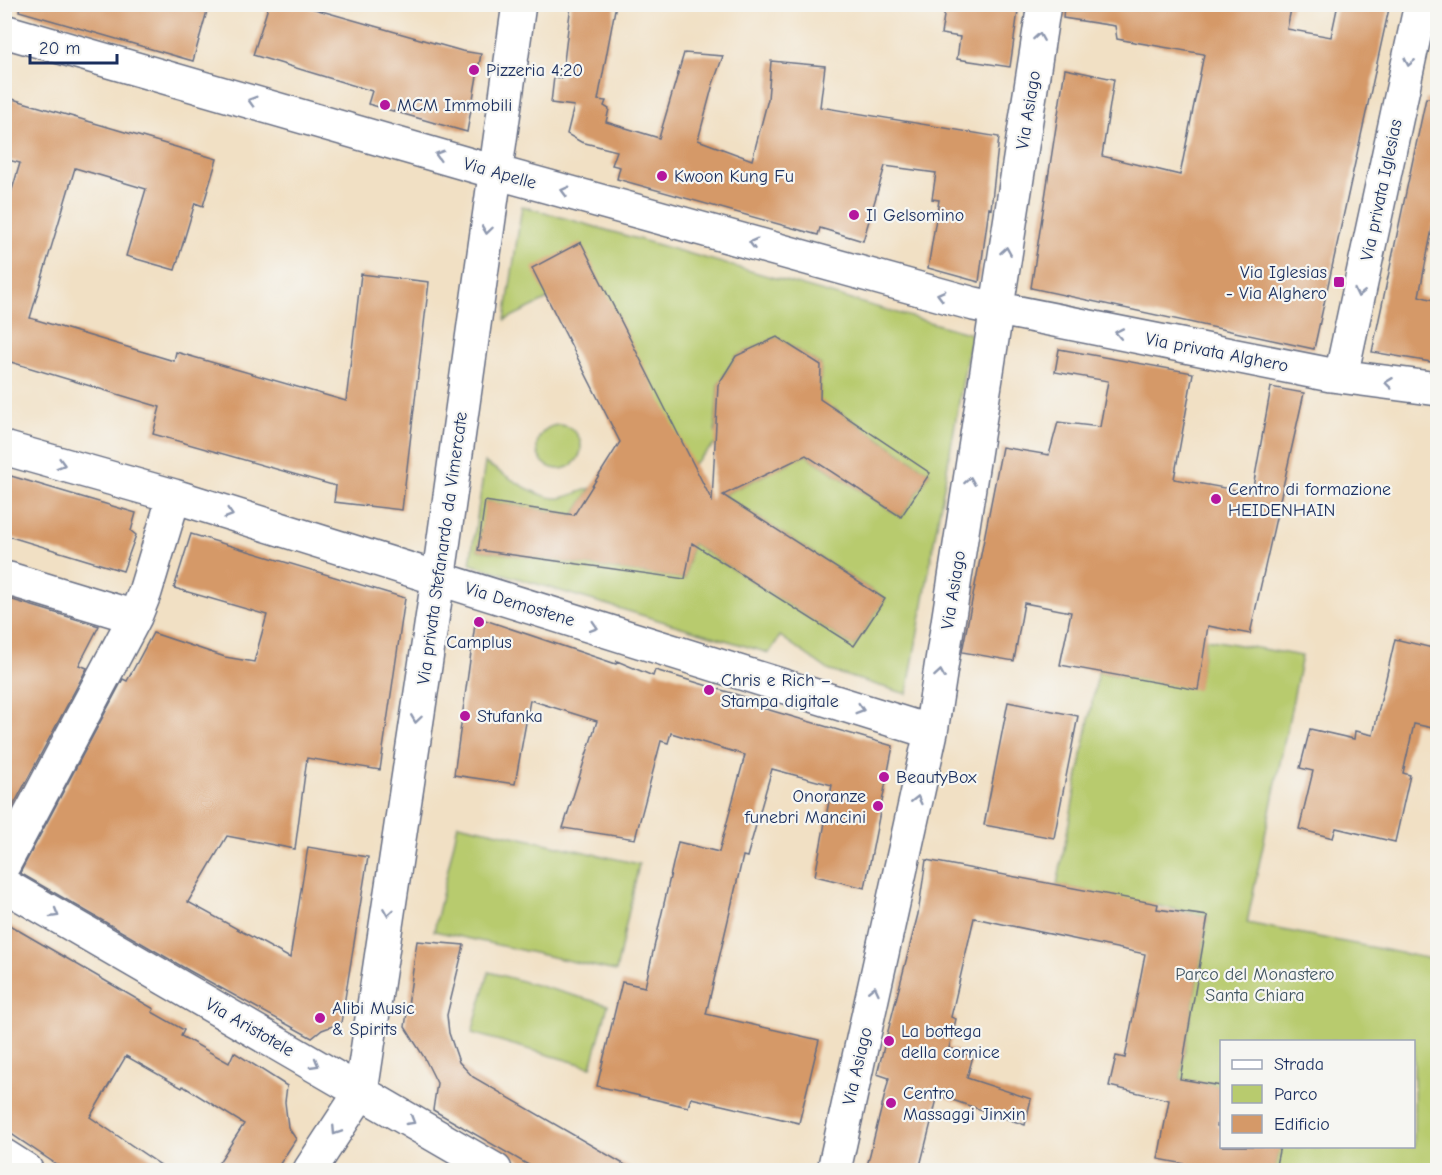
<svg xmlns="http://www.w3.org/2000/svg" width="1442" height="1175" font-family="'Comic Neue',sans-serif">
<style>
.green{fill:#b8cb6e;stroke:#6a7d66;stroke-width:1.5}
.building{fill:#d59968}
.lines{fill:none;stroke-linecap:round;stroke-linejoin:round}
.minor-casing{stroke:#666d82;stroke-width:36}
.minor{stroke:#fff;stroke-width:33}
.oneway{stroke:#8d97ae}
.poi-dot{fill:#b5179e;stroke:#f6f6f2;stroke-width:2}
.labels{text-anchor:middle;stroke-width:4.5;stroke-linejoin:round;paint-order:stroke}
.poi-label{font-size:18px;fill:#1b2f5e;stroke:#f6f6f2;text-anchor:start}
.street-label{font-size:18px;fill:#1b2f5e;stroke:#f6f6f2}
.park-label{font-size:18px;fill:#425662;stroke:#f6f6f2}
</style>
<rect width="100%" height="100%" fill="#f6f6f2"/>
<filter id="ink" filterUnits="userSpaceOnUse"><feTurbulence type="fractalNoise" baseFrequency=".0167" numOctaves="2"/><feDisplacementMap in="SourceGraphic" scale="12" xChannelSelector="R" yChannelSelector="G"/><feConvolveMatrix kernelMatrix="1 2 1 2 8 2 1 2 1" color-interpolation-filters="sRGB"/></filter>
<filter id="wash" filterUnits="userSpaceOnUse"><feTurbulence type="fractalNoise" baseFrequency=".008" numOctaves="4" result="noise"/><feDisplacementMap in="SourceGraphic" scale="24" xChannelSelector="R" yChannelSelector="G"/><feGaussianBlur stdDeviation="1.35" result="paint"/><feColorMatrix in="noise" values="0 0 0 0 0 0 0 0 0 0 0 0 0 0 0 0 0 1.4 0 .05"/><feComposite in="paint" operator="in"/></filter>
<g filter="url(#wash)">
<rect width="100%" height="100%" fill="#f1e0c4"/>
<!-- green -->
<path class="green" d="M 522,206 L 971,334 L 907,694 L 830,671 L 780,636 L 769,653 L 470,564 L 485,463 C 503,473 540,501 560,498 C 571,496 581,491 591,488 L 574,515 L 486,501 L 478,550 L 685,579 L 692,543 L 854,646 L 885,599 L 723,495 L 806,455 L 901,517 L 930,473 L 834,408 L 819,411 L 821,365 L 777,337 L 736,356 L 718,385 L 715,432 L 723,437 L 693,464 L 548,299 L 505,320 Z
M537 447a22 22 0 1 1 44 0a22 22 0 1 1-44 0Z
M 1206,639 L 1302,656 L 1247,923 L 1437,960 L 1437,1170 L 1275,1170 L 1280,1147 L 1414,1146 L 1414,1042 L 1222,1042 L 1221,1086 L 1180,1079 L 1208,916 L 1057,885 L 1098,672 L 1197,689 Z
M 458,824 L 639,864 L 616,971 L 434,931 Z
M 489,972 L 608,1005 L 591,1067 L 472,1033 Z"/>
<g id="blocks">
<!-- building -->
<path class="building" d="M 20,4 L 209,4 L 193,61 L 19,11 Z
M 269,4 L 297,4 L 462,51 L 481,54 L 467,132 L 368,104 L 372,91 L 253,55 Z
M 571,4 L 616,4 L 598,100 L 606,101 L 604,106 L 609,109 L 606,122 L 659,138 L 684,53 L 723,56 L 713,84 L 698,140 L 752,160 L 768,99 L 771,61 L 825,66 L 820,107 L 999,137 L 991,209 L 989,208 L 979,282 L 928,268 L 939,200 L 932,199 L 936,173 L 885,166 L 863,241 L 820,228 L 818,235 L 617,179 L 620,167 L 612,165 L 617,151 L 581,142 L 567,134 L 574,106 L 551,103 L 554,77 L 562,78 Z
M 946,4 L 1019,4 L 1010,67 L 957,59 L 960,37 L 941,34 Z
M 1064,4 L 1292,4 L 1287,29 L 1331,37 L 1338,4 L 1390,4 L 1314,349 L 1031,288 L 1065,69 L 1114,79 L 1102,156 L 1180,175 L 1204,54 L 1117,39 L 1115,26 L 1063,18 Z
M 9,98 L 217,159 L 203,206 L 195,203 L 175,270 L 126,256 L 146,189 L 75,168 L 30,318 L 174,361 L 176,352 L 346,401 L 361,274 L 429,282 L 402,510 L 334,502 L 336,486 L 153,434 L 160,407 L 4,360 L 4,217 L 20,163 L 4,159 L 4,112 Z
M 1426,98 L 1437,99 L 1437,224 L 1433,224 L 1419,296 L 1437,301 L 1437,363 L 1372,352 Z
M 581,242 L 712,501 L 718,385 L 736,356 L 777,337 L 821,365 L 820,399 L 930,473 L 901,517 L 806,455 L 723,495 L 885,599 L 854,646 L 692,543 L 685,579 L 478,550 L 485,501 L 574,515 L 620,442 L 532,268 Z
M 1059,349 L 1193,373 L 1174,479 L 1252,493 L 1271,387 L 1304,393 L 1250,634 L 1208,626 L 1198,690 L 1060,665 L 1071,612 L 1024,603 L 1014,661 L 962,652 L 1002,447 L 1049,455 L 1058,422 L 1100,427 L 1108,381 L 1055,372 Z
M 11,476 L 136,513 L 131,531 L 136,535 L 123,571 L 4,535 L 4,495 Z
M 191,534 L 405,598 L 380,770 L 307,758 L 295,849 L 227,836 L 188,902 L 290,958 L 308,847 L 368,857 L 341,1023 L 322,1030 L 312,1038 L 190,971 L 20,873 L 123,679 L 127,681 L 153,633 L 225,657 L 254,662 L 267,615 L 174,588 Z
M 6,598 L 99,626 L 79,665 L 87,668 L 4,823 L 4,605 Z
M 476,617 L 616,664 L 617,661 L 653,676 L 655,670 L 761,702 L 759,707 L 893,746 L 865,888 L 815,876 L 832,785 L 772,769 L 747,857 L 743,856 L 706,1014 L 819,1040 L 799,1123 L 691,1098 L 688,1107 L 597,1086 L 622,982 L 645,987 L 678,842 L 719,852 L 745,755 L 671,733 L 668,743 L 661,741 L 635,839 L 563,828 L 597,721 L 530,700 L 515,784 L 454,775 Z
M 1395,639 L 1437,649 L 1437,729 L 1414,724 L 1403,773 L 1410,775 L 1395,842 L 1336,828 L 1333,838 L 1299,829 L 1313,771 L 1300,768 L 1310,729 L 1354,739 L 1355,731 L 1373,735 Z
M 1008,702 L 1078,716 L 1054,838 L 984,825 Z
M 926,860 L 1158,904 L 1157,909 L 1208,916 L 1180,1079 L 1221,1086 L 1221,1104 L 1217,1126 L 1221,1127 L 1221,1146 L 1280,1146 L 1275,1170 L 1217,1170 L 1158,1159 L 1169,1100 L 1109,1086 L 1116,1056 L 1125,1058 L 1145,954 L 974,918 L 951,1017 L 956,1019 L 949,1048 L 973,1056 L 967,1078 L 1031,1099 L 1025,1125 L 938,1095 L 919,1170 L 866,1170 L 889,1078 L 877,1074 L 918,914 Z
M 4,922 L 154,1009 L 152,1012 L 184,1030 L 181,1036 L 229,1063 L 234,1052 L 287,1086 L 285,1102 L 288,1127 L 296,1139 L 276,1170 L 214,1170 L 244,1124 L 183,1086 L 182,1088 L 126,1056 L 90,1117 L 168,1170 L 65,1170 L 4,1129 Z
M 417,941 L 464,945 L 447,1015 L 449,1033 L 459,1062 L 473,1077 L 634,1170 L 537,1170 L 433,1110 L 437,1083 L 424,1057 L 405,1027 Z"/>
</g>
</g>
<g filter="url(#ink)">
<use href="#blocks" fill-opacity="0" stroke="#666d82" stroke-width="1.5"/>
<g class="lines">
<!-- minor casing -->
<g class="minor-casing">
<path id="minor" d="M 4,31 L 495,172 L 974,304 L 1331,375 L 1438,389
M 1341,376 L 1421,4
M 4,448 L 174,496 L 931,732
M 9,579 L 135,617
M 4,864 L 135,617 L 145,592 L 174,496
M 4,885 L 495,1170
M 4,1156 L 26,1170
M 310,1170 L 361,1092 L 442,553 L 519,4
M 834,1170 L 931,732 L 1044,4"/>
</g>
<!-- minor -->
<use href="#minor" class="minor"/>
</g>
<!-- one-way arrows -->
<defs><path id="oneway-chevron" d="M-2-3.5L2.5 0L-2 3.5" fill="none" stroke-width="1.6" stroke-linecap="round" stroke-linejoin="round" transform="scale(1.5)"/></defs>
<g class="oneway">
<use href="#oneway-chevron" transform="translate(1039 37) rotate(-81)"/>
<use href="#oneway-chevron" transform="translate(1409 62) rotate(102)"/>
<use href="#oneway-chevron" transform="translate(252 101) rotate(-164)"/>
<use href="#oneway-chevron" transform="translate(439 155) rotate(-164)"/>
<use href="#oneway-chevron" transform="translate(565 191) rotate(-165)"/>
<use href="#oneway-chevron" transform="translate(487 230) rotate(98)"/>
<use href="#oneway-chevron" transform="translate(753 243) rotate(-165)"/>
<use href="#oneway-chevron" transform="translate(1006 251) rotate(-81)"/>
<use href="#oneway-chevron" transform="translate(1359 293) rotate(102)"/>
<use href="#oneway-chevron" transform="translate(941 295) rotate(-165)"/>
<use href="#oneway-chevron" transform="translate(1119 333) rotate(-169)"/>
<use href="#oneway-chevron" transform="translate(1389 383) rotate(-173)"/>
<use href="#oneway-chevron" transform="translate(61 464) rotate(16)"/>
<use href="#oneway-chevron" transform="translate(970 481) rotate(-81)"/>
<use href="#oneway-chevron" transform="translate(229 514) rotate(17)"/>
<use href="#oneway-chevron" transform="translate(594 627) rotate(17)"/>
<use href="#oneway-chevron" transform="translate(940 674) rotate(-81)"/>
<use href="#oneway-chevron" transform="translate(860 709) rotate(17)"/>
<use href="#oneway-chevron" transform="translate(416 719) rotate(98)"/>
<use href="#oneway-chevron" transform="translate(917 800) rotate(-77)"/>
<use href="#oneway-chevron" transform="translate(388 912) rotate(99)"/>
<use href="#oneway-chevron" transform="translate(55 914) rotate(30)"/>
<use href="#oneway-chevron" transform="translate(874 990) rotate(-77)"/>
<use href="#oneway-chevron" transform="translate(315 1064) rotate(30)"/>
<use href="#oneway-chevron" transform="translate(411 1121) rotate(31)"/>
<use href="#oneway-chevron" transform="translate(336 1131) rotate(123)"/>
</g>
</g>
<!-- markers -->
<g class="poi-dot">
<circle cx="474" cy="70" r="6"/>
<circle cx="385" cy="105" r="6"/>
<circle cx="662" cy="176" r="6"/>
<circle cx="854" cy="215" r="6"/>
<rect x="1333" y="276" width="12" height="12" rx="3"/>
<circle cx="1216" cy="499" r="6"/>
<circle cx="479" cy="622" r="6"/>
<circle cx="709" cy="690" r="6"/>
<circle cx="465" cy="716" r="6"/>
<circle cx="884" cy="777" r="6"/>
<circle cx="878" cy="806" r="6"/>
<circle cx="320" cy="1018" r="6"/>
<circle cx="889" cy="1041" r="6"/>
<circle cx="891" cy="1103" r="6"/>
</g>
<g class="labels">
<!-- poi labels -->
<g class="poi-label">
<text x="486" y="76">Pizzeria 4:20</text>
<text x="397" y="111">MCM Immobili</text>
<text x="674" y="182">Kwoon Kung Fu</text>
<text x="866" y="221">Il Gelsomino</text>
<text x="1327" y="278" text-anchor="end">Via Iglesias<tspan x="1327" dy="21">- Via Alghero</tspan></text>
<text x="1228" y="495">Centro di formazione<tspan x="1228" dy="21">HEIDENHAIN</tspan></text>
<text x="479" y="648" text-anchor="middle">Camplus</text>
<text x="721" y="686">Chris e Rich –<tspan x="721" dy="21">Stampa digitale</tspan></text>
<text x="477" y="722">Stufanka</text>
<text x="896" y="783">BeautyBox</text>
<text x="866" y="802" text-anchor="end">Onoranze<tspan x="866" dy="21">funebri Mancini</tspan></text>
<text x="332" y="1014">Alibi Music<tspan x="332" dy="21">&amp; Spirits</tspan></text>
<text x="901" y="1037">La bottega<tspan x="901" dy="21">della cornice</tspan></text>
<text x="903" y="1099">Centro<tspan x="903" dy="21">Massaggi Jinxin</tspan></text>
</g>
<!-- street labels -->
<g class="street-label">
<text transform="translate(1028 110) rotate(-81)" y="6">Via Asiago</text>
<text transform="translate(500 173) rotate(16)" y="6">Via Apelle</text>
<text transform="translate(1381 190) rotate(-78)" y="6">Via privata Iglesias</text>
<text transform="translate(1217 352) rotate(11)" y="6">Via privata Alghero</text>
<text transform="translate(442 548) rotate(-82)" y="6">Via privata Stefanardo da Vimercate</text>
<text transform="translate(953 590) rotate(-81)" y="6">Via Asiago</text>
<text transform="translate(520 604) rotate(17)" y="6">Via Demostene</text>
<text transform="translate(250 1027) rotate(30)" y="6">Via Aristotele</text>
<text transform="translate(857 1066) rotate(-77)" y="6">Via Asiago</text>
</g>
<!-- park labels -->
<g class="park-label">
<text x="1255" y="980">Parco del Monastero<tspan x="1255" dy="21">Santa Chiara</tspan></text>
</g>
</g>
<!-- margin -->
<rect width="1442" height="1175" fill="none" stroke="#f6f6f2" stroke-width="24"/>
<!-- legend -->
<rect x="1220" y="1040" width="195" height="108" fill="#f6f6f2" stroke="#9ea6b7" stroke-width="1.5"/>
<rect x="1232" y="1060" width="30" height="9" fill="#ffffff" stroke="#9ea6b7" stroke-width="1.5"/>
<text x="1274" y="1070" font-size="18" fill="#1b2f5e">Strada</text>
<rect x="1232" y="1085" width="30" height="18" fill="#b8cb6e" stroke="#9ea6b7" stroke-width="1.5"/>
<text x="1274" y="1100" font-size="18" fill="#1b2f5e">Parco</text>
<rect x="1232" y="1115" width="30" height="18" fill="#d59968" stroke="#9ea6b7" stroke-width="1.5"/>
<text x="1274" y="1130" font-size="18" fill="#1b2f5e">Edificio</text>
<!-- scale -->
<path d="M30 54v9h87v-9" fill="none" stroke="#1b2f5e" stroke-width="3"/>
<text x="39" y="54" font-size="18" fill="#1b2f5e" stroke="#f6f6f2" stroke-width="4.5" paint-order="stroke">20 m</text>
</svg>
